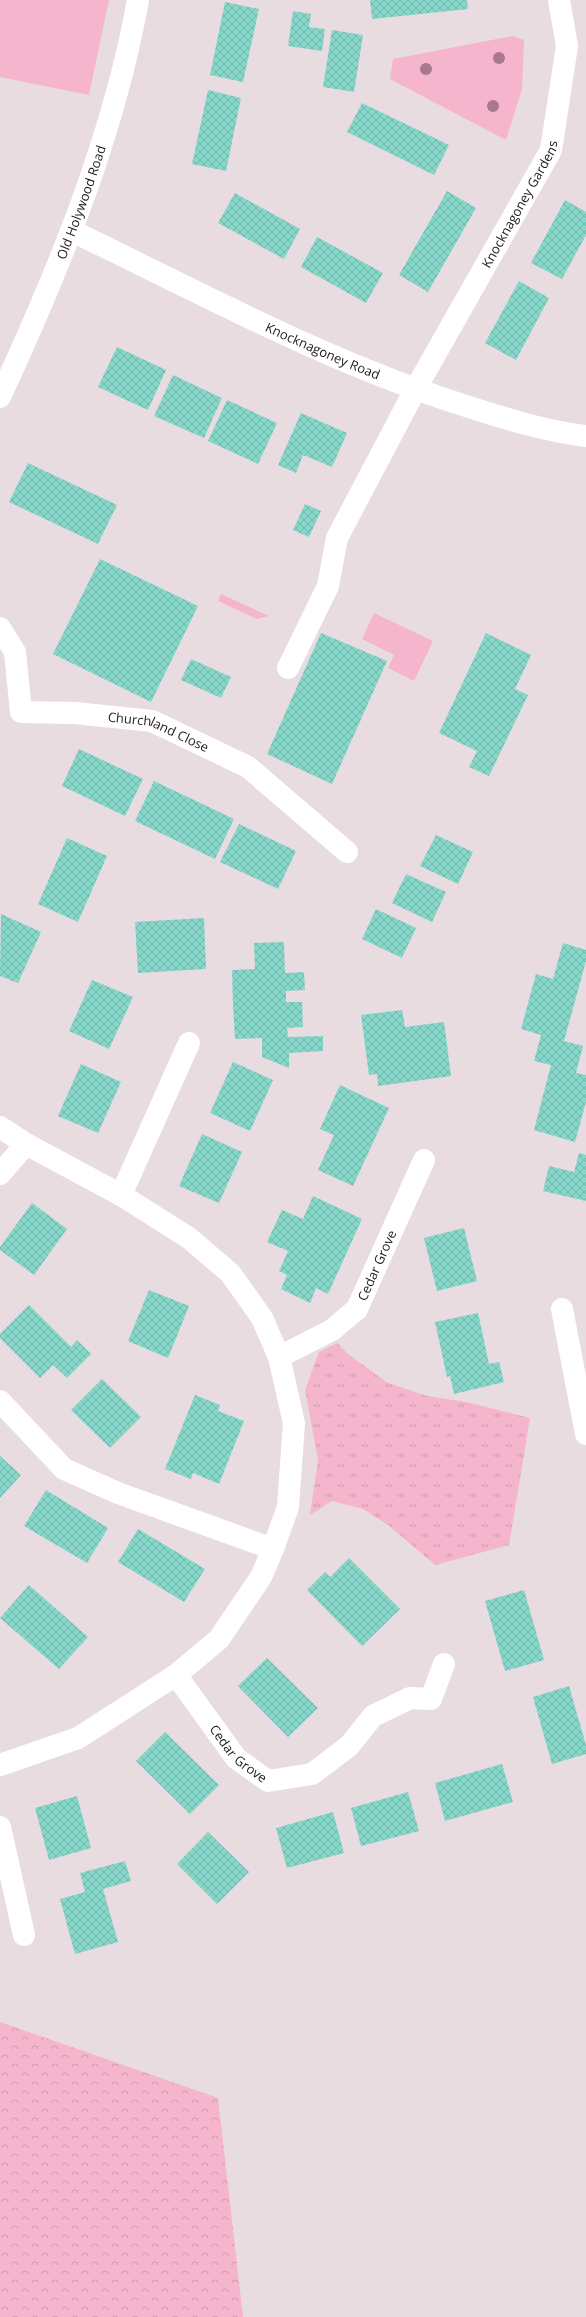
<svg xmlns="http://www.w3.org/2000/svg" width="586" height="2317" font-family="'Open Sans',sans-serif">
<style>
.grass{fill:#f4b5cd}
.forest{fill:url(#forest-crowns)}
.park{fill:url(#park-tufts)}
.building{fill:url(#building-cross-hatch)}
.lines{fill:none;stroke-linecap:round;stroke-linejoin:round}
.minor{stroke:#fff;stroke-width:22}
.tree{fill:#a8788e}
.labels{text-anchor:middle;stroke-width:3;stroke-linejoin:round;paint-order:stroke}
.street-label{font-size:13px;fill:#1f1b1c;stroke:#fff}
</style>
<defs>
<pattern id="forest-crowns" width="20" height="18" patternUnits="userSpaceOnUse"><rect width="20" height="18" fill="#f4b5cd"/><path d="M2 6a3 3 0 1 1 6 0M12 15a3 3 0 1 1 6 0" fill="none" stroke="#d19baf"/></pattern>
<pattern id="park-tufts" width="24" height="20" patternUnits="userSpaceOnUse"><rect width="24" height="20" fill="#f4b5cd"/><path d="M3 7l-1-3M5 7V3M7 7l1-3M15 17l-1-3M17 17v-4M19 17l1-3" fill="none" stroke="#d19baf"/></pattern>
<pattern id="building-cross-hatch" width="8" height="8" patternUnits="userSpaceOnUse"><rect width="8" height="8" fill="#86d7ca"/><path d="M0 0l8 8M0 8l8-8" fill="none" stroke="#73b8ad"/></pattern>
</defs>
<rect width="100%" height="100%" fill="#e9dce0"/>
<!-- grass -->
<path class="grass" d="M 0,0 L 109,0 L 89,95 L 0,77 Z
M 512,36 L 524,40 L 522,89 L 506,140 L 390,79 L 393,59 Z
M 221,594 L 269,616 L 257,619 L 218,601 Z
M 374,613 L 433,641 L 414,681 L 388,668 L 394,655 L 362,639 Z"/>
<!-- forest -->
<path class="forest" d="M 0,2022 L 218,2098 L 243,2317 L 0,2317 Z"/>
<!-- park -->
<path class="park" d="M 337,1343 L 348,1354 L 388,1383 L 427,1396 L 466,1402 L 530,1418 L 509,1545 L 435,1565 L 388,1525 L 363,1509 L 332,1501 L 310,1515 L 318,1460 L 305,1390 L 319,1352 Z"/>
<!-- building -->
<path class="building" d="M 370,0 L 467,0 L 468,9 L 372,19 Z
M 225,2 L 259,9 L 243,82 L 210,75 Z
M 293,11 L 311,14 L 309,27 L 325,29 L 322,51 L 288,46 Z
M 332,30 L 363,35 L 354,92 L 323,87 Z
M 208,90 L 241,98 L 226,171 L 192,164 Z
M 362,103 L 449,145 L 434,175 L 347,132 Z
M 447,191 L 476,208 L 428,292 L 399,275 Z
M 235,193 L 300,229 L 284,259 L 218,223 Z
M 565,200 L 586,212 L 586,235 L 562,279 L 531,263 Z
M 317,237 L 383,273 L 366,303 L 301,267 Z
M 519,281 L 549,298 L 516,360 L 485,343 Z
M 117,347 L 166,370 L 148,410 L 98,387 Z
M 173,375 L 222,398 L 204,438 L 154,416 Z
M 227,400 L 277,423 L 258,464 L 208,441 Z
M 301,413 L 347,433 L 332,467 L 303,455 L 296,473 L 278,465 Z
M 28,463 L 117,505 L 98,544 L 9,502 Z
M 305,504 L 321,511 L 309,537 L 293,530 Z
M 100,559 L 198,606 L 151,702 L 53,654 Z
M 321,633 L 387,661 L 332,784 L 267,754 Z
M 486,633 L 531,655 L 515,689 L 528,695 L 489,776 L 469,767 L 477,751 L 439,733 Z
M 191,659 L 231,677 L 221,698 L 181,680 Z
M 79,749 L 143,779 L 125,816 L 62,786 Z
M 154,781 L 234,819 L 215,859 L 135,821 Z
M 239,824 L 296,851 L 278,889 L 220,862 Z
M 436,835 L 473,852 L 458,884 L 420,866 Z
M 67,838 L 107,856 L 78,922 L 38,904 Z
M 406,874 L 446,892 L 432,922 L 392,903 Z
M 376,909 L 416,928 L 402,958 L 362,939 Z
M 1,914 L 41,932 L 18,983 L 0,976 Z
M 204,918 L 206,969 L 138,973 L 135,922 Z
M 284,942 L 285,973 L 304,972 L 305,990 L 286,991 L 286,1002 L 302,1002 L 303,1027 L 287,1028 L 288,1037 L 323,1036 L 323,1051 L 289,1053 L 289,1068 L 262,1057 L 262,1038 L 235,1039 L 233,1005 L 232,970 L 255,969 L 254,943 Z
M 563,943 L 586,950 L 586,961 L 564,1041 L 583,1046 L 576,1073 L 586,1075 L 586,1102 L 575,1142 L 534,1130 L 551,1065 L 534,1061 L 541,1035 L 521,1029 L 536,974 L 553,979 Z
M 92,980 L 133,997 L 109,1049 L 69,1031 Z
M 402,1010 L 405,1027 L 444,1022 L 451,1076 L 378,1086 L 377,1074 L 369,1075 L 361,1015 Z
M 233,1062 L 273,1080 L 250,1131 L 210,1113 Z
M 81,1064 L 121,1082 L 98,1133 L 58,1116 Z
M 340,1085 L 389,1108 L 353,1186 L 318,1170 L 334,1135 L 320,1129 Z
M 202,1134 L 242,1152 L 219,1203 L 179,1186 Z
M 579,1153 L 586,1155 L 586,1201 L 543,1191 L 549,1166 L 574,1172 Z
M 313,1196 L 362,1219 L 328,1294 L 316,1288 L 310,1303 L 281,1289 L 287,1275 L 279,1271 L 288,1251 L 267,1242 L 282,1210 L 303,1219 Z
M 32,1203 L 67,1229 L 34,1275 L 0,1250 L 0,1247 Z
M 464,1228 L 477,1281 L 437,1291 L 424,1238 Z
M 149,1290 L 189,1306 L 168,1358 L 128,1341 Z
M 29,1305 L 71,1347 L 77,1340 L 91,1354 L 67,1378 L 53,1365 L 40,1378 L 0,1338 L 0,1334 Z
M 478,1313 L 489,1364 L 499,1362 L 504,1382 L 454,1394 L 450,1376 L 447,1377 L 435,1322 Z
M 102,1379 L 141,1417 L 110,1448 L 71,1410 Z
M 195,1395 L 220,1405 L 218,1411 L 244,1421 L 219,1484 L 193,1473 L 191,1479 L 165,1469 Z
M 0,1456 L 21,1475 L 0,1498 Z
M 46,1490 L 108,1528 L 87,1563 L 24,1526 Z
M 138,1529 L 205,1569 L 184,1602 L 118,1562 Z
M 349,1558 L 400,1609 L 362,1646 L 307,1590 L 325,1572 L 330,1577 Z
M 29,1585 L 88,1637 L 59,1669 L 0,1618 Z
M 524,1590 L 544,1660 L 505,1671 L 485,1601 Z
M 267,1658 L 318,1708 L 288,1737 L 238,1686 Z
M 569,1686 L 586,1745 L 586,1754 L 552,1764 L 533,1697 Z
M 165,1732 L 219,1785 L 190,1814 L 136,1761 Z
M 502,1764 L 513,1802 L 445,1821 L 435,1783 Z
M 408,1792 L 419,1831 L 361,1846 L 351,1808 Z
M 77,1796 L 91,1848 L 49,1860 L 35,1808 Z
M 333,1812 L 344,1853 L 287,1868 L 276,1828 Z
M 208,1832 L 249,1872 L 217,1904 L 177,1864 Z
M 125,1861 L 131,1881 L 103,1889 L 118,1942 L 75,1954 L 60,1899 L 85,1892 L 80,1873 Z"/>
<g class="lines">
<!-- minor -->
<g class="minor">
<path id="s1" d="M 72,231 C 201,293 327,362 463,405 C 503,418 544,431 586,436"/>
<path id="s2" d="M 0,397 C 59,269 113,139 138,0"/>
<path id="s3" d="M 0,628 L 15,652 L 21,712 L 75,713 L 152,721 L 248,767 L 347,852"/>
<path id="s4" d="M 288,668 L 328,586 L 337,538 L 415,390 L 551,150 L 567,46 L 559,0"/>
<path d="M 0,1127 L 26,1144 L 121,1195 L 189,1238 L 230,1273 L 262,1318 L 279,1357 L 294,1423 L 288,1507 L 273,1549 L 261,1577 L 219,1639 L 176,1675 L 78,1738 L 0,1765"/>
<path d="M 0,1174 L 26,1144"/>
<path d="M 121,1195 L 189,1043"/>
<path d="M 562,1309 L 586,1434"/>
<path id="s5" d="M 279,1357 L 332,1330 L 357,1309 L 424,1160"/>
<path d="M 0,1401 L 64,1469 L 118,1493 L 273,1549"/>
<path id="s6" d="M 176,1675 L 236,1758 L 268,1781 L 312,1774 L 349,1746 L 373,1716 L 410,1698 L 431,1699 L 444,1664"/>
<path d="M 0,1827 L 24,1935"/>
</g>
</g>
<!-- trees -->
<g class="tree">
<circle cx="499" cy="58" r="6"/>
<circle cx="426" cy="69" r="6"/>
<circle cx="493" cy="106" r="6"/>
</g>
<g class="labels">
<!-- street labels -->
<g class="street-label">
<text dy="5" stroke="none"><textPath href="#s2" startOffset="211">Old Holywood Road</textPath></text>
<text dy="5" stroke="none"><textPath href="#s4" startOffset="521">Knocknagoney Gardens</textPath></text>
<text dy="5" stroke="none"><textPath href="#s1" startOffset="278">Knocknagoney Road</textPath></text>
<text dy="5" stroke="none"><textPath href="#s3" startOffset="229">Churchland Close</textPath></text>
<text dy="5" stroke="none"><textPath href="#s5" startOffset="140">Cedar Grove</textPath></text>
<text dy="5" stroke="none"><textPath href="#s6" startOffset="101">Cedar Grove</textPath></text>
</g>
</g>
</svg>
